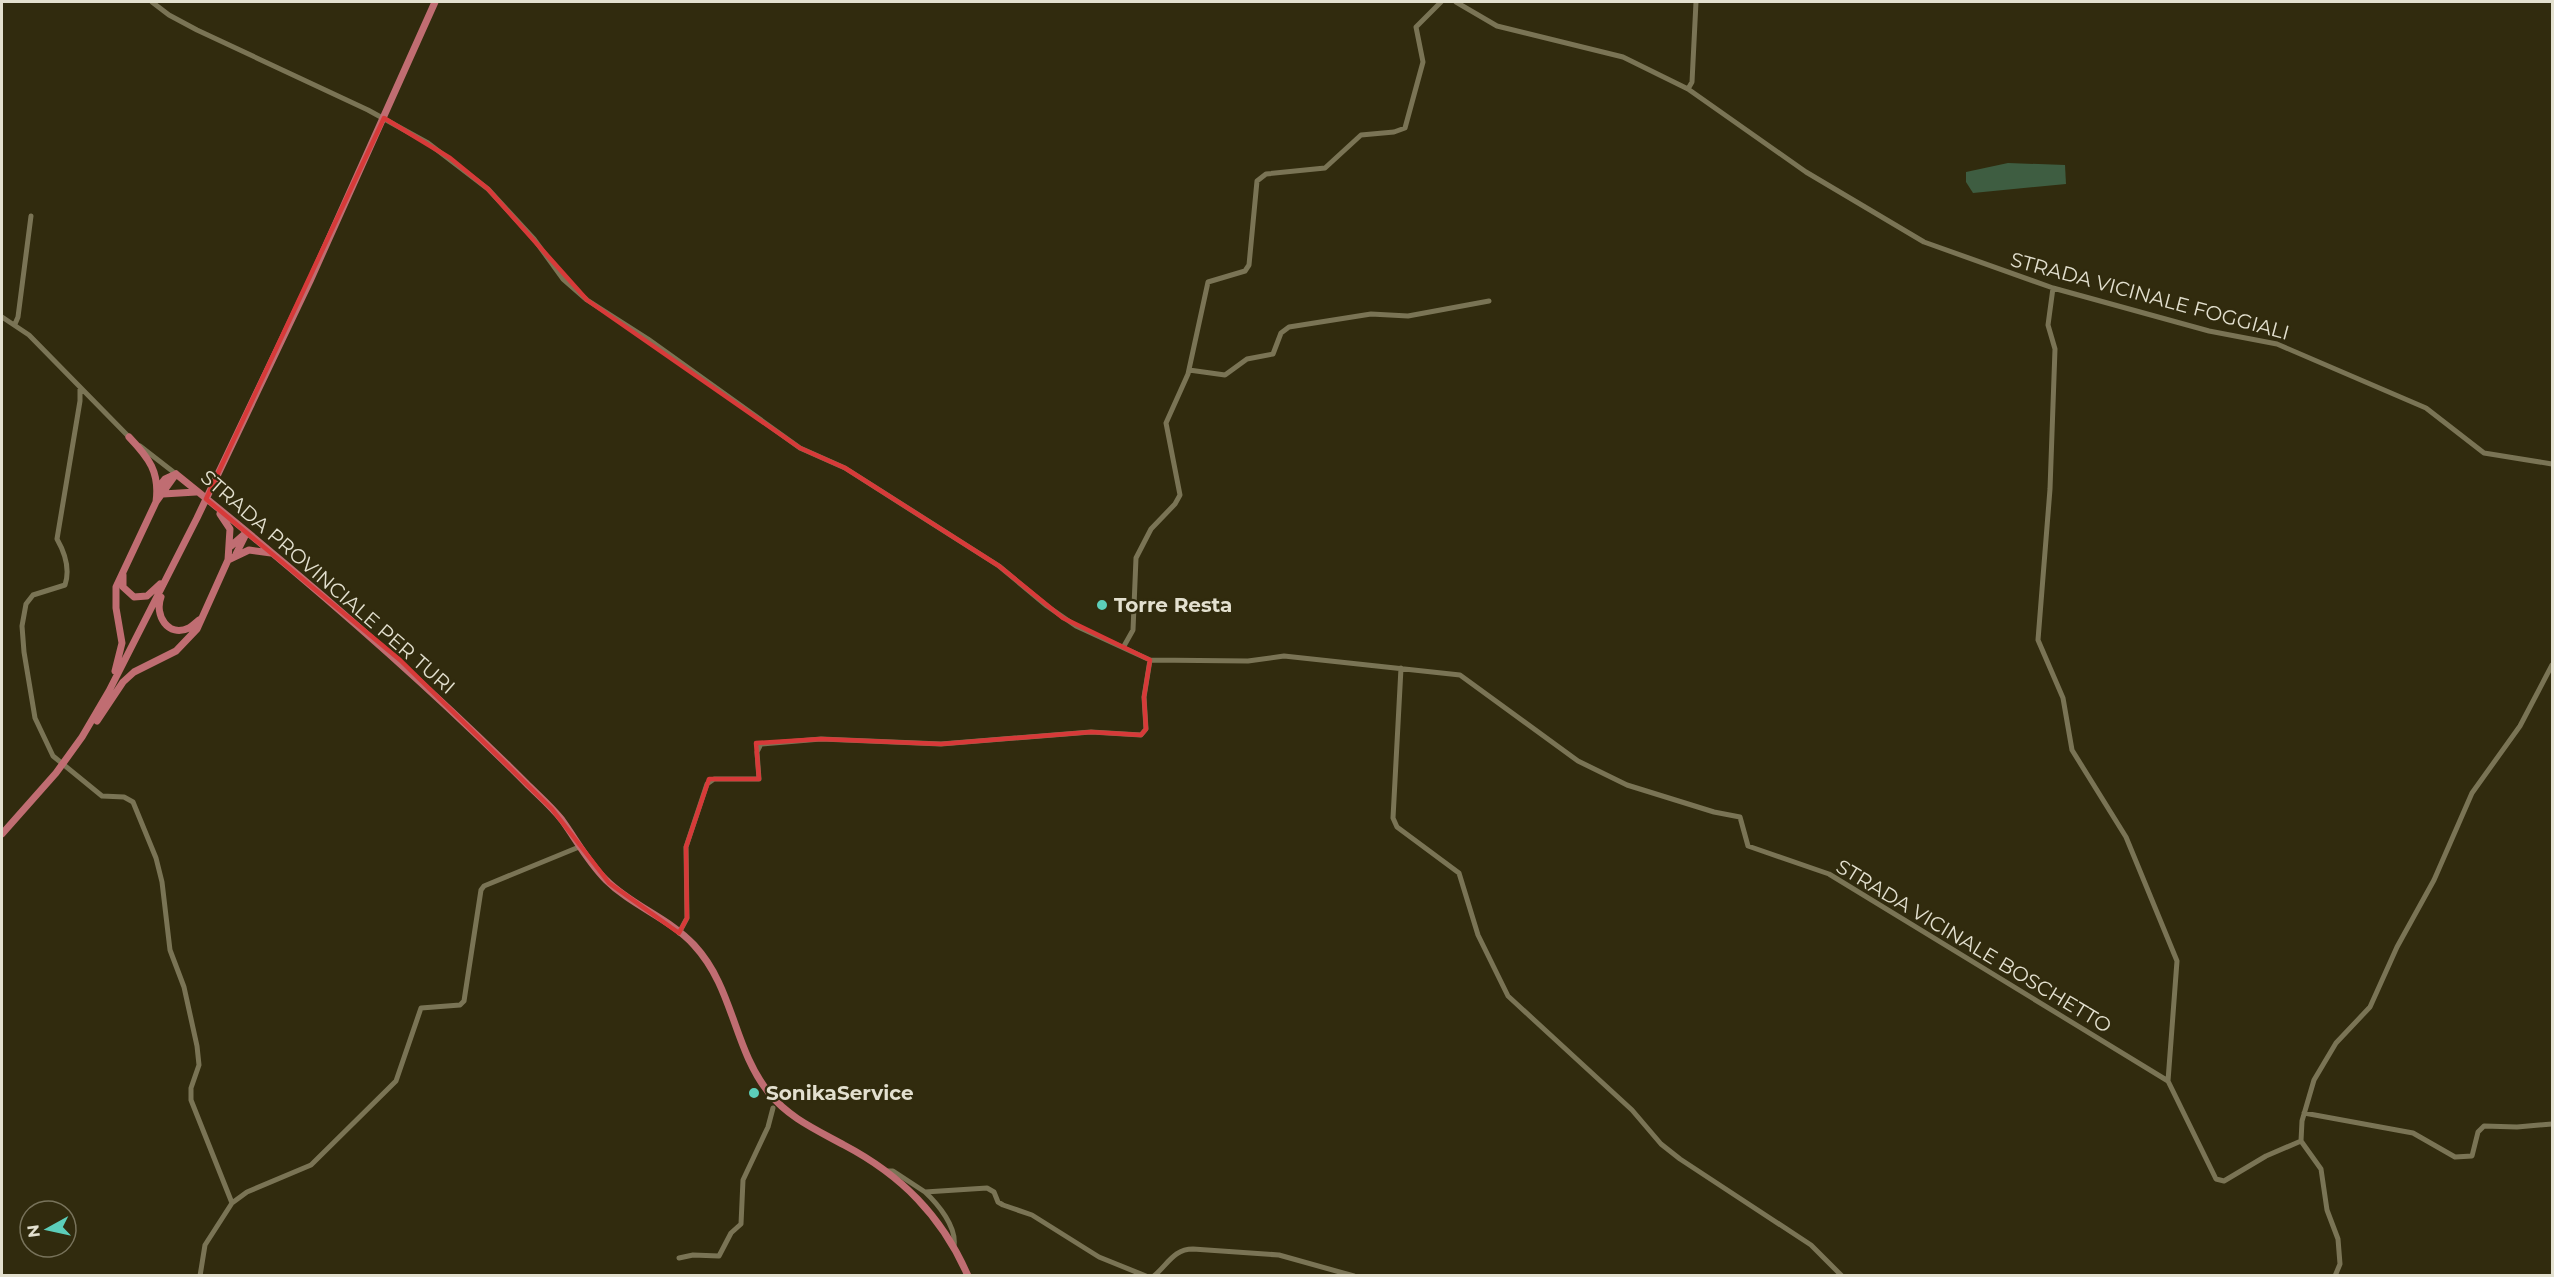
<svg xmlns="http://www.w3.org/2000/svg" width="2554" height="1277" font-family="Montserrat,sans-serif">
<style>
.forest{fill:#3e5d41}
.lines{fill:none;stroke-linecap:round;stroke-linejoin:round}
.minor{stroke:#7a7455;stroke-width:5}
.major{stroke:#c06d72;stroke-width:7}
.marked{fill:none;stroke:#d73a39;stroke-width:4.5;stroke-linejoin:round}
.poi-dot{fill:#5cceba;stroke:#312b0e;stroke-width:2}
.labels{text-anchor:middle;stroke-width:4.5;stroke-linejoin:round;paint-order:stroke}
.street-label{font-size:20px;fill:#e3e0cf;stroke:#312b0e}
.poi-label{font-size:20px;font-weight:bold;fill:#e3e0cf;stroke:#312b0e;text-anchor:start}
</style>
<rect width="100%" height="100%" fill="#312b0e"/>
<!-- forest -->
<path class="forest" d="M 2008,163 L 2065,165 L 2066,184 L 1973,193 L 1966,182 L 1966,172 Z"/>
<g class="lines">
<!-- minor -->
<path class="minor" d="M 152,2 L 169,15 L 197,30 L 368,110 L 428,143 L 488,189 L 534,239 L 563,279 L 587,300 L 648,339 L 800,448 L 845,468 L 999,566 L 1047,606 L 1076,626 L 1150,660 L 1248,661 L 1284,656 L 1460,675 L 1578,761 L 1627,785 L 1714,812 L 1740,817 L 1748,846 L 1829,874 L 2168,1081
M 1456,2 L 1497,26 L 1623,57 L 1688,89 L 1806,172 L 1924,242 L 2053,288 L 2209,331 L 2277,344 L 2426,408 L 2484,453 L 2552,464
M 1688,89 L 1692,82 L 1696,2
M 2053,288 L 2048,325 L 2055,349 L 2050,489 L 2038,640 L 2063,698 L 2072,750 L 2126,837 L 2177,961 L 2168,1081 L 2216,1179 L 2224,1181 L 2266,1156 L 2301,1141
M 2,317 L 29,335 L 131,439
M 15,324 L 18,317 L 31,216
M 1189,370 L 1225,375 L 1247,359 L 1273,354 L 1281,333 L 1289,327 L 1371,314 L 1408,316 L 1489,301
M 80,389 L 80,401 L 57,539 C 65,553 70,570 65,585 L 33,595 L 26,604 L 22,626 L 24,652 L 35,718 L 53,756 L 102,796 L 124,797 L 133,802 L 156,858 L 162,882 L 170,950 L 184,987 L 197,1046 L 199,1065 L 191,1088 L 191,1100 L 232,1203
M 140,446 L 176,474
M 1124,646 L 1133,630 L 1136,558 L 1151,529 L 1175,504 L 1180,495 L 1166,423 L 1188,374 L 1208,282 L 1245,271 L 1249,265 L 1257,181 L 1266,174 L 1325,168 L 1361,135 L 1394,132 L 1405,128 L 1423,62 L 1416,27 L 1441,2
M 1401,668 L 1393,818 L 1397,827 L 1459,873 L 1478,935 L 1508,996 L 1632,1110 L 1661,1144 L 1680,1159 L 1811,1245 L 1842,1276
M 679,933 L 687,918 L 686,847 L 707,784 L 714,779 L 759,779 L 757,752 L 761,744 L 821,739 L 941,744 L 1091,732 L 1141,735 L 1146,729 L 1144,697 L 1150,660
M 2304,1113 L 2413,1133 L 2455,1157 L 2472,1156 L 2478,1132 L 2484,1126 L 2517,1127 L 2552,1124
M 888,1171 L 893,1171 L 925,1192
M 954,1246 C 957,1227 938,1204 925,1192 L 987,1188 L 994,1192 L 998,1202 L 1003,1205 L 1032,1215 L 1099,1257 L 1146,1276
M 679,1258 L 693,1255 L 719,1256 L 731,1233 L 741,1224 L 743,1180 L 768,1127 L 773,1108
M 200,1276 L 205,1245 L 232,1203 L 247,1192 L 311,1165 L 396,1081 L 421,1008 L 460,1005 L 464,1001 L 481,890 L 484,886 L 579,847
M 1154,1276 C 1168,1264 1174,1249 1193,1249 L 1279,1255 L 1354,1276
M 2335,1276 L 2340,1264 L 2338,1239 L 2327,1210 L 2321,1169 L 2301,1141 L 2302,1121 L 2314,1080 L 2336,1043 L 2370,1007 L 2397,947 L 2434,880 L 2472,793 L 2520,726 L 2552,665"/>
<!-- major -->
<path class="major" d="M 129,437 C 149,458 160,472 156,502
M 176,474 C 298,572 415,672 526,783 C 538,795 552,807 562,820 C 577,841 588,862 606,880 C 632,906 669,918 694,945 C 734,988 733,1048 769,1093 C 789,1118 817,1130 844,1145 C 901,1175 942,1216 968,1276
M 158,488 L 165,479 L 176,474
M 163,494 L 196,492
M 231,546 L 247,532
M 236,554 L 247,532
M 228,560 L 249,550 L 271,553
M 123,575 L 123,587 L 134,597 L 147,596 L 160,584
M 161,597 C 154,615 168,638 189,628 C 193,626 197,621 201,619
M 115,671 L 122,643 L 116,608 L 116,587 L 156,502 L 176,474
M 97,721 L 123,682 L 134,672 L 176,651 L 197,629 L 228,560 L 230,529 L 220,514
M 2,834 L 56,773 L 82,737 L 109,691 L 197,518 L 310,281 L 435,2"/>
</g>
<!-- marked area -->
<path class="marked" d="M 384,118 L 450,158 L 488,189 L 587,300 L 800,448 L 845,468 L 999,566 L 1063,618 L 1150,660 L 1144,697 L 1146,729 L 1141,735 L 1091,732 L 941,744 L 821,739 L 756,743 L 759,779 L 709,779 L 686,847 L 687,918 L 679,933 L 609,883 L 552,809 L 400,660 L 206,499 Z"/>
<!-- markers -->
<g class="poi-dot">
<circle cx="1102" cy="605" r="6"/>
<circle cx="754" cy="1093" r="6"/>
</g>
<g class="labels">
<!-- street labels -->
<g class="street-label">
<text transform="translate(2150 296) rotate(15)" y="7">STRADA VICINALE FOGGIALI</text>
<text transform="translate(328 582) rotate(41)" y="7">STRADA PROVINCIALE PER TURI</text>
<text transform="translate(1974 946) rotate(31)" y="7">STRADA VICINALE BOSCHETTO</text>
</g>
<!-- poi labels -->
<g class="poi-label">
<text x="1114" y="612">Torre Resta</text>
<text x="766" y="1100">SonikaService</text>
</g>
</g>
<!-- border -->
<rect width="2554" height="1277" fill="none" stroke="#e3e0cf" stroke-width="6"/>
<!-- north arrow -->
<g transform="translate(48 1229) rotate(262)"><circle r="28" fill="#312b0e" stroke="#78735b" stroke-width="1.5"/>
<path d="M0-4.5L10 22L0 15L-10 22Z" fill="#5cceba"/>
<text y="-9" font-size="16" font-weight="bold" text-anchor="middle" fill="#e3e0cf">N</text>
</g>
</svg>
